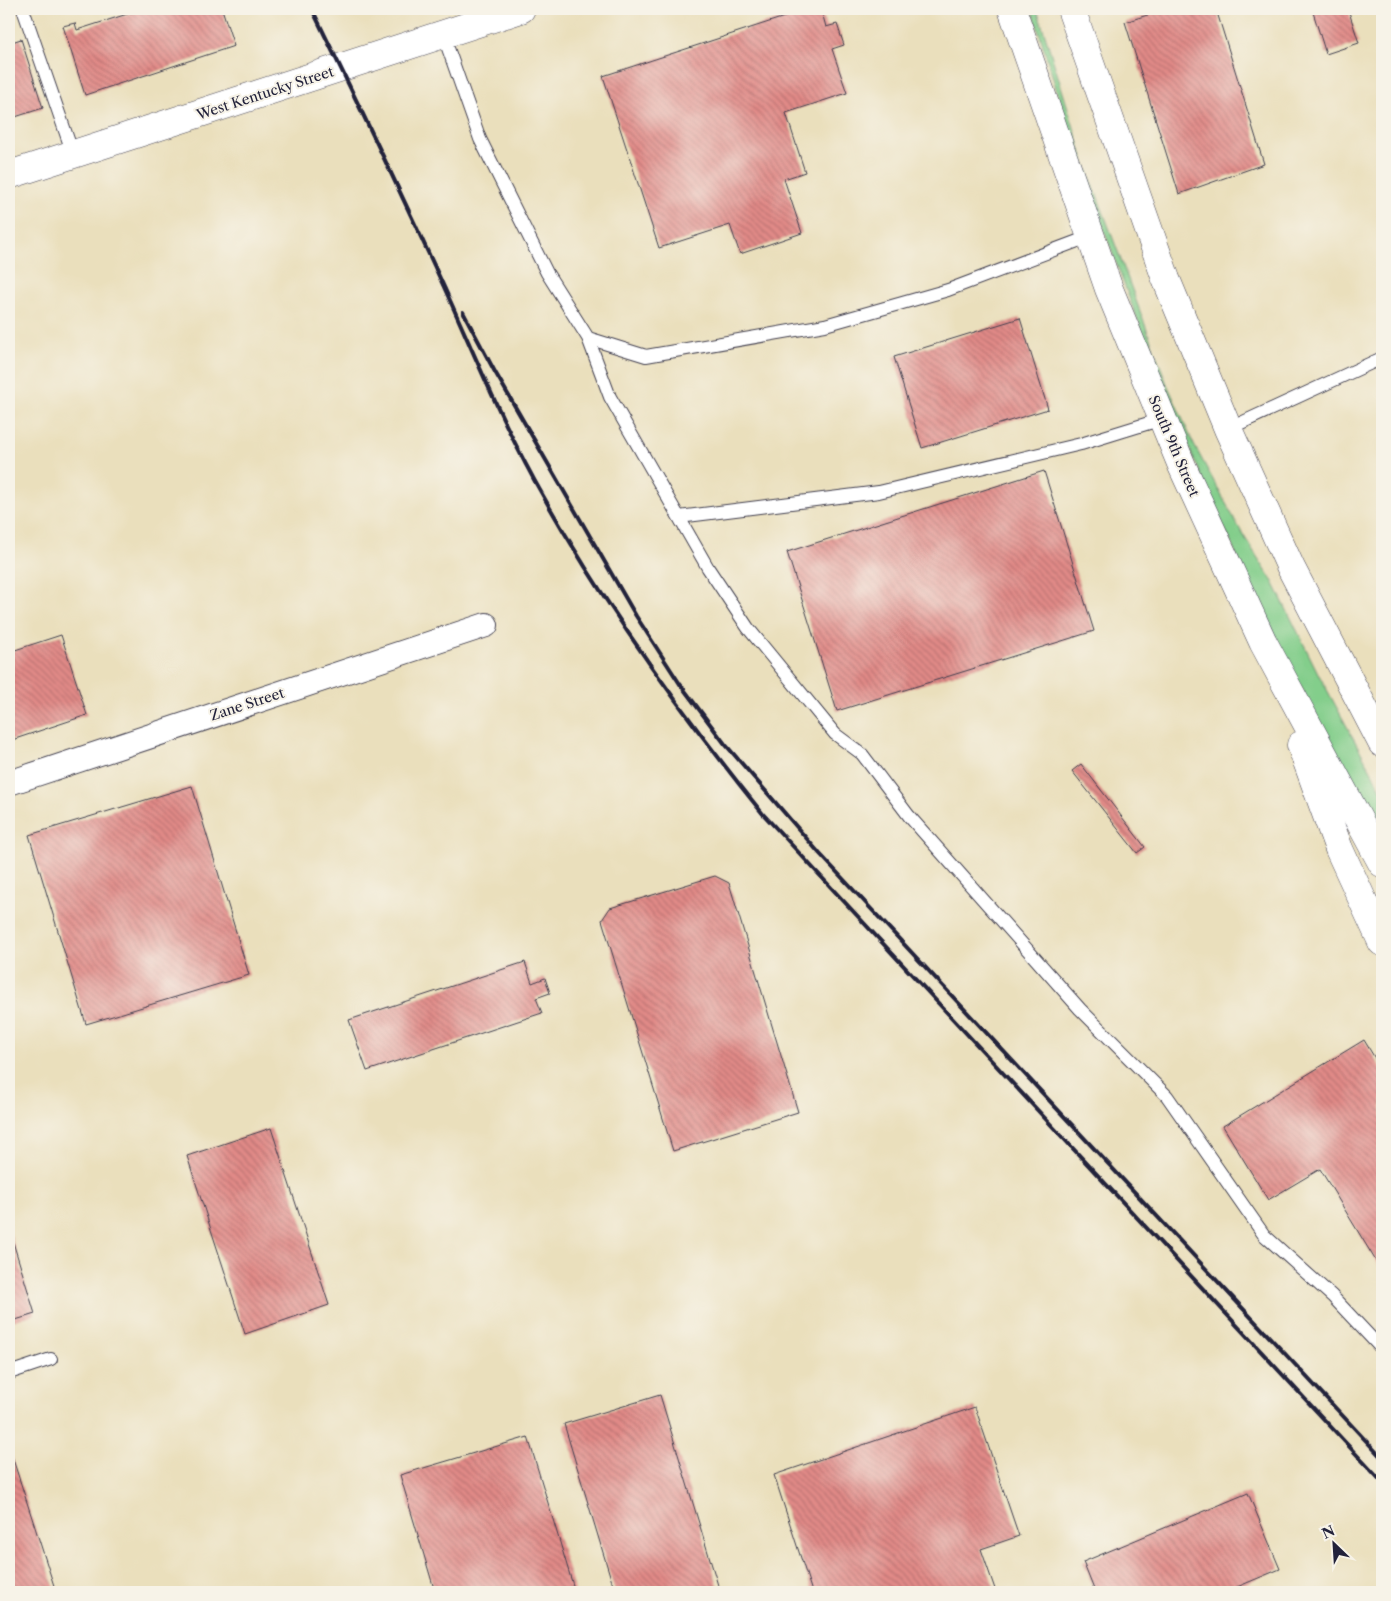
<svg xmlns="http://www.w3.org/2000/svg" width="1391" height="1601" font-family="'Libre Caslon Text',serif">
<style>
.green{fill:#83ce8b;stroke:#527863}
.building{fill:url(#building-back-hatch)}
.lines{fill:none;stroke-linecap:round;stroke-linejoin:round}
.lane-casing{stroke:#403e4e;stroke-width:14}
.street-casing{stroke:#403e4e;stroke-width:26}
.secondary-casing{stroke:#403e4e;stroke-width:29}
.primary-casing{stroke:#403e4e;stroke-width:29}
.lane{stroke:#fff;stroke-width:12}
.street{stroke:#fff;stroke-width:24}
.secondary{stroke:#fff;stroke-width:28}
.primary{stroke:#fff;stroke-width:28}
.rail{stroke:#22223b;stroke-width:4}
.labels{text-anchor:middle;stroke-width:4;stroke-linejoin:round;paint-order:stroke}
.street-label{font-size:14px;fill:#22223b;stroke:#f7f3e8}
</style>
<defs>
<pattern id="building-back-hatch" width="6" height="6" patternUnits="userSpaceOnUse" patternTransform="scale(1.25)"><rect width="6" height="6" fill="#e18a87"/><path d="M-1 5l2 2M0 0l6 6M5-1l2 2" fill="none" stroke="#b67070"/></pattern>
</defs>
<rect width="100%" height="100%" fill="#f7f3e8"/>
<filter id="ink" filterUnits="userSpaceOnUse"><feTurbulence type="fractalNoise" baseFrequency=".02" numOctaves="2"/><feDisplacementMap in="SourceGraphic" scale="10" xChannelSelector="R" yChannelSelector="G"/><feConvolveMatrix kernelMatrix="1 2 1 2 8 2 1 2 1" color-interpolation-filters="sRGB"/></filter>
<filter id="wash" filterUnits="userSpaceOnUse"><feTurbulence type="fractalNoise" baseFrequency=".0096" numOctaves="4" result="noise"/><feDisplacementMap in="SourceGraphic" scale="20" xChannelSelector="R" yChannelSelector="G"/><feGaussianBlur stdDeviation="1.12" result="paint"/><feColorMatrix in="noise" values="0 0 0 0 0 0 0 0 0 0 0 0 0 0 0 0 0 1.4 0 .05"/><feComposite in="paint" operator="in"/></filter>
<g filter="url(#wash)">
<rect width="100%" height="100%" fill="#eadfbc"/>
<!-- green -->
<path class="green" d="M 1032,9 L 1037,9 L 1085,163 L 1167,384 L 1194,445 L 1242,533 L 1273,582 L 1319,675 L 1382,791 L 1382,833 C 1258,624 1162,398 1082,168 C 1064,116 1048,62 1032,9 Z"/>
<g id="blocks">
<!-- building -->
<path class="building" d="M 143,9 L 222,9 L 234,46 L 85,95 L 63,26 L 75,23 L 77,30 Z
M 809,9 L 821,9 L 826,27 L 837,24 L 844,45 L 832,49 L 847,93 L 786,113 L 805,172 L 784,179 L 802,233 L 740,254 L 730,225 L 659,248 L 603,76 Z
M 1167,9 L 1216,9 L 1264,164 L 1179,194 L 1125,22 Z
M 1312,9 L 1348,9 L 1359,43 L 1326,54 Z
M 21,39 L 43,108 L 9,119 L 9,51 L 11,51 L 9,43 Z
M 1020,318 L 1048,409 L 922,448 L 894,357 Z
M 1044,471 L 1094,631 L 837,711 L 787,552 Z
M 61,635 L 87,715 L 9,741 L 9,652 Z
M 1081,764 L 1145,847 L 1137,853 L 1072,771 Z
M 192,786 L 249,975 L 86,1024 L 29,835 Z
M 715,876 L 729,883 L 798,1112 L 673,1151 L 602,920 L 610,908 Z
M 525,962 L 532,983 L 545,978 L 550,993 L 536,998 L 542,1013 L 367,1071 L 349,1020 Z
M 1364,1040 L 1382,1070 L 1382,1271 L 1320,1169 L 1268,1200 L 1223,1126 Z
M 271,1128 L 329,1305 L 245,1334 L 187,1156 Z
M 9,1229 L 35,1314 L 9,1322 Z
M 660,1395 L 720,1592 L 615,1592 L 564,1424 Z
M 975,1407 L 1019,1536 L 981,1549 L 996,1592 L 812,1592 L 774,1475 Z
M 528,1437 L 575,1592 L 435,1592 L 400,1475 Z
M 9,1447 L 56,1592 L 9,1592 Z
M 1248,1493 L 1280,1569 L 1225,1592 L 1095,1592 L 1083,1562 Z"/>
</g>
</g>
<g filter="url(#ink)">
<use href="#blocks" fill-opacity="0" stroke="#403e4e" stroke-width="1"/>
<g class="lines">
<!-- lane casing -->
<g class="lane-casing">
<path id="lane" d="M 23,9 L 73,154
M 443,34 L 480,139 L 547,273 L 588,338 L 646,356 L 825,325 L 948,290 L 1091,236
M 588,338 L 610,397 L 708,568 L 748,628 L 835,734 L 862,754 L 909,816 L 1080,1009 L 1167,1096 L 1264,1235 L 1332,1296 L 1379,1346
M 1228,429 L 1382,358
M 679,517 L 879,492 L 1081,444 L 1162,419
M 9,1373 L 51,1359"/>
</g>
<!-- street casing -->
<g class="street-casing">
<path id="street" d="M 9,783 L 486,625"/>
</g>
<!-- secondary casing -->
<g class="secondary-casing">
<path id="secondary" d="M 9,175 L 521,9"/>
</g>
<!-- primary casing -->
<g class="primary-casing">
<path id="primary" d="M 1012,9 L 1109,289 L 1182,466 L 1263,642 L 1382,863
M 1071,9 L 1166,279 L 1228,429 L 1291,568 L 1382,743
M 1301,745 L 1339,849 L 1382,942"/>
</g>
<!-- lane -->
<use href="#lane" class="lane"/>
<!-- street -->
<use href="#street" class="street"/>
<!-- secondary -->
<use href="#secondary" class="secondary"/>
<!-- primary -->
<use href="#primary" class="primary"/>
<!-- rail -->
<path class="rail" d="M 312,9 C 357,101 401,193 444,287 C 476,358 506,432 546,501 C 609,612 683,715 763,814 L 1382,1482
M 463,312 L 495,372 L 636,616 L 680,684 L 725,744 L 820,854 L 1382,1458"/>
</g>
</g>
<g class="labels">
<!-- street labels -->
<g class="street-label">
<text transform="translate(265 93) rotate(-18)" y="5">West Kentucky Street</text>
<text transform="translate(1174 446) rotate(67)" y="5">South 9th Street</text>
<text transform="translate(247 704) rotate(-18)" y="5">Zane Street</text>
</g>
</g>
<!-- margin -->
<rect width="1391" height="1601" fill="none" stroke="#f7f3e8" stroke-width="30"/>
<!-- north arrow -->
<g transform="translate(1334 1544) rotate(335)" stroke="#f7f3e8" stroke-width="4" paint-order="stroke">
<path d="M0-4L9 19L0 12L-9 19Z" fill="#22223b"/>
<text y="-8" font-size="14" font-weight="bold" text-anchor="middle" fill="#22223b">N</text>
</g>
</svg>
